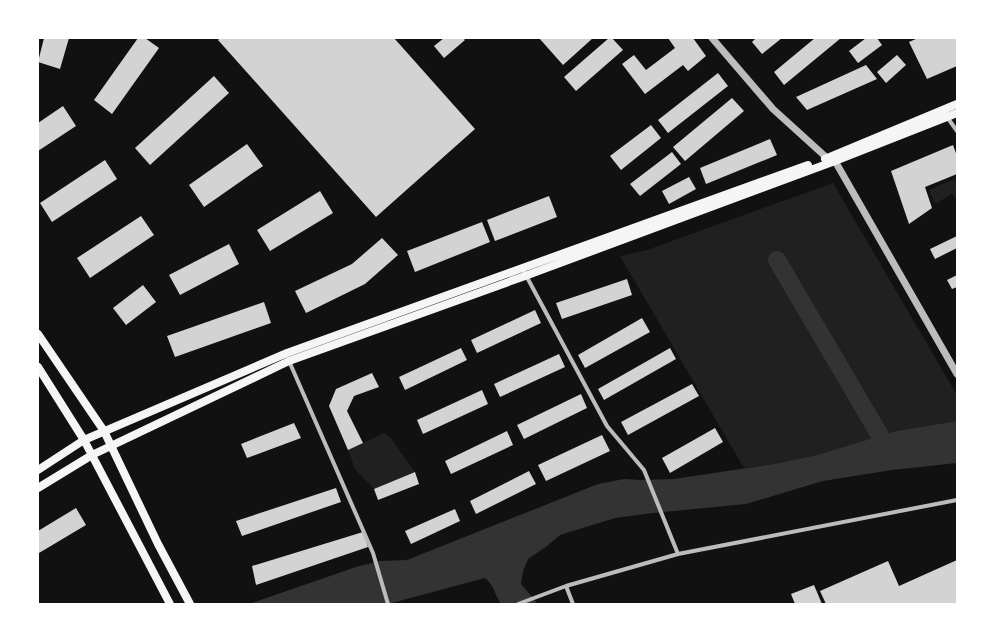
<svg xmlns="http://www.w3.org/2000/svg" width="995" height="642" font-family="'IBM Plex Sans',sans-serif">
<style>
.green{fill:#202020}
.water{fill:#333}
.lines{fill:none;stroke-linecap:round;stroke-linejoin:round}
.river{stroke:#333;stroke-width:18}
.building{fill:#d3d3d3}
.minor{stroke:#bcbcbc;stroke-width:4}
.tertiary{stroke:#bcbcbc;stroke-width:7}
.secondary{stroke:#f5f5f5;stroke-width:8}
</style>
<rect width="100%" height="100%" fill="#111"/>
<!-- green -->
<path class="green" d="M 957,178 L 957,200 L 952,194 L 935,204 L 929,190 Z
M 833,183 L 957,395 L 957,421 L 896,431 L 817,455 L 774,464 L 744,468 L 620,256 L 647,250 Z
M 384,433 L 390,437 L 415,472 L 374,489 L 355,469 L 348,450 Z"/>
<!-- water -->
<path class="water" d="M 957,421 L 957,463 L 892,470 L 823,481 L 746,504 L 653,513 L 615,518 L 560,535 L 547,546 L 528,559 L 523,571 L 521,584 L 538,604 L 501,604 C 495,595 494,585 485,578 L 388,604 L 249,604 L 356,567 L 380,561 L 407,560 L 598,484 L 624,479 L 642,480 L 674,479 L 774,464 L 817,455 L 896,431 Z"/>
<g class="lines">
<!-- river -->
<path class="river" d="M 777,260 L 892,456"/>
</g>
<!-- building -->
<path class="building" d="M 44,38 L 69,38 L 60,69 L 38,62 Z
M 138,38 L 145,38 L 159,48 L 112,114 L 94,100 Z
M 220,38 L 394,38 L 475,129 L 376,217 L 218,40 Z
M 444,38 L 463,38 L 465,40 L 444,58 L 434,46 Z
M 539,38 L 593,38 L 563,65 Z
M 609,38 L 612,38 L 623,50 L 576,91 L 564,77 Z
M 668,38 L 693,38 L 706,56 L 688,71 L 683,65 L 645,94 L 622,64 L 634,55 L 646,70 L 675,48 Z
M 756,38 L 782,38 L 762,54 L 752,42 Z
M 815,38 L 841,38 L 784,85 L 774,72 Z
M 866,38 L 877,38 L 882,45 L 858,63 L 849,51 Z
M 918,38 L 957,38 L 957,66 L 927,79 L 909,42 Z
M 897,55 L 906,65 L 886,83 L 877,72 Z
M 866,65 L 877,79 L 807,110 L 796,97 Z
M 718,73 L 728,86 L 668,133 L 658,120 Z
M 214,76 L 229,93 L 150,165 L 135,148 Z
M 732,98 L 744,111 L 685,161 L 673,147 Z
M 63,106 L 76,126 L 38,151 L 38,123 Z
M 651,125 L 661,138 L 621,170 L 610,156 Z
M 770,139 L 777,155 L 706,184 L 700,168 Z
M 247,144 L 263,166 L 204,207 L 189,185 Z
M 953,145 L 957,156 L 957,174 L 925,187 L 932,208 L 909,224 L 891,171 Z
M 672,152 L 681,164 L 640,196 L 630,184 Z
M 105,160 L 117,179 L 52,222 L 40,203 Z
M 689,177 L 696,189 L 669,204 L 662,191 Z
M 320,191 L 333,213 L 270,251 L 257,230 Z
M 549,196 L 557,217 L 495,241 L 487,220 Z
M 141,216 L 154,235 L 90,278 L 77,258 Z
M 482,222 L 490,242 L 415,272 L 407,251 Z
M 957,236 L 957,248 L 935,259 L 930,249 Z
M 382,238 L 398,255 L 365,284 L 306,313 L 295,291 L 352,264 Z
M 229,244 L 239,264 L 180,295 L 169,275 Z
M 957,275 L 957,287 L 952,289 L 947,280 Z
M 627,279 L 632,295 L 562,319 L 556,303 Z
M 143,285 L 156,302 L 126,325 L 113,308 Z
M 264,302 L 271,323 L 175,357 L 167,336 Z
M 535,310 L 541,323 L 477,353 L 471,340 Z
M 642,318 L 650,332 L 585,368 L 578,355 Z
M 461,348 L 467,360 L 405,390 L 399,377 Z
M 670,348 L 676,359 L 604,400 L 598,389 Z
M 559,354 L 565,367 L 500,397 L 494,384 Z
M 372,373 L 379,387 L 354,396 L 347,411 L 363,443 L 348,450 L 329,406 L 336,389 Z
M 692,384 L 699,396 L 628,435 L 621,422 Z
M 482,390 L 488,404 L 423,434 L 417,420 Z
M 581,394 L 587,408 L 524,439 L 517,425 Z
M 294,423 L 301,438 L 247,458 L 241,444 Z
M 715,428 L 723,442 L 670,473 L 662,458 Z
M 507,431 L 513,445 L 451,474 L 445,461 Z
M 602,435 L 610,451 L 546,481 L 538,465 Z
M 529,471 L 536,484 L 476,514 L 470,501 Z
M 415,472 L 419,484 L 378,500 L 374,489 Z
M 336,488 L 341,502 L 242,536 L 236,521 Z
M 76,508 L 86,525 L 39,553 L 38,531 Z
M 455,509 L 460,521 L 411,544 L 405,531 Z
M 363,532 L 368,547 L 256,585 L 252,566 Z
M 957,560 L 957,604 L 826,604 L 820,591 L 888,561 L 899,586 Z
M 814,585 L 822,604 L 795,604 L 791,594 Z"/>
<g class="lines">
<!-- minor -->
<path class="minor" d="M 947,117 L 957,131
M 522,268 L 607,426 L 644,470 L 678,554
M 289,361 L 373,553 L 388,604
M 566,586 L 573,604
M 518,604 L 566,586 L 678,554 L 957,500"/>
<!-- tertiary -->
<path class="tertiary" d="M 712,38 L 773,109 L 827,158 L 835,161 L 957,374"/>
<!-- secondary -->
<path class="secondary" d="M 825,159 L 957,104
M 38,334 L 104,431 L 158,544 L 190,604
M 38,367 L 84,440 L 170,604
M 38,470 L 84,440 L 287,353 L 808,165
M 38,488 L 92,455 L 289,361 L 525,276 L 835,161 L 957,113"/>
</g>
<!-- border -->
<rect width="995" height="642" fill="none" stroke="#ffffff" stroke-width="78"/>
</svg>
